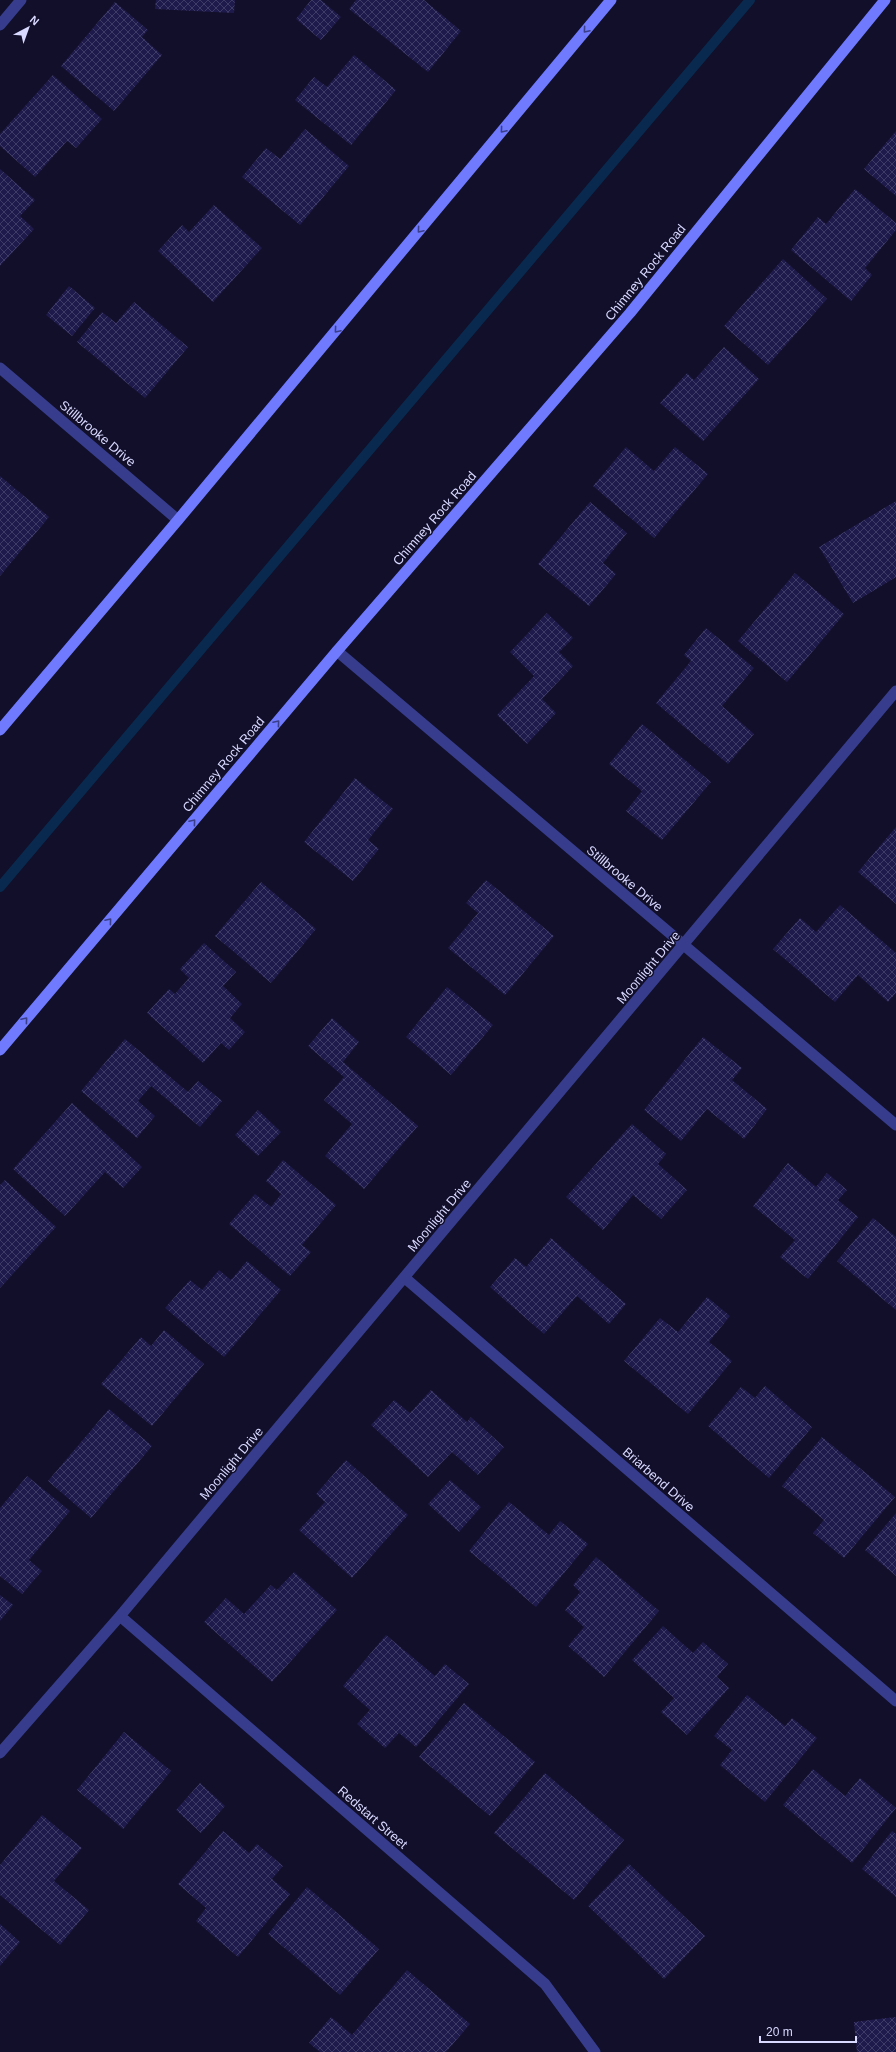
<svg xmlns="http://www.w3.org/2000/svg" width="896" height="2052" font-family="Arial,sans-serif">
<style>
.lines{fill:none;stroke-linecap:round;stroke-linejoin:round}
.stream{stroke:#092a4e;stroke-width:10}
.building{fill:url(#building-cross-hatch)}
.minor{stroke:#373d8c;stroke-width:11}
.secondary{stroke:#6f7aff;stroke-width:11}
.oneway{stroke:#3b3f8a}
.labels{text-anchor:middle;stroke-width:3;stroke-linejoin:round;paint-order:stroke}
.street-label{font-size:13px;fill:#d9d8ff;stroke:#110f2a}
</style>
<defs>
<pattern id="building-cross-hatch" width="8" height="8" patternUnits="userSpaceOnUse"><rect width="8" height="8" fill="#1f1a4c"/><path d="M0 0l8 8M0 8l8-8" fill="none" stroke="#3f3b67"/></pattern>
</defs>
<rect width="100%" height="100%" fill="#110f2a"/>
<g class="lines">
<!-- stream -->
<path class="stream" d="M 0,887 L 750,0"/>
</g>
<!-- building -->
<path class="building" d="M 156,0 L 235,0 L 234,13 L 155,9 Z
M 311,0 L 321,0 L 341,17 L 321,40 L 296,19 Z
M 356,0 L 424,0 L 461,31 L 428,72 L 349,9 Z
M 115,2 L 148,30 L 142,37 L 162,55 L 114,111 L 61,66 Z
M 354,55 L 396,90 L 351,145 L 295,100 L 314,77 L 327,87 Z
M 53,75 L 102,119 L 76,148 L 67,141 L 35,177 L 0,146 L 0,134 Z
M 305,129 L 349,166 L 300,225 L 242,177 L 266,148 L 280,159 Z
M 896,131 L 896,196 L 864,169 Z
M 0,169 L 35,200 L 20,216 L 34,229 L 0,266 Z
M 855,189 L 896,223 L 896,230 L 865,268 L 872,275 L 851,301 L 791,250 L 818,217 L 826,224 Z
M 214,205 L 262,248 L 213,302 L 158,251 L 182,225 L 189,232 Z
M 783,259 L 827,299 L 768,365 L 724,326 Z
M 69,286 L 95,308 L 72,336 L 46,315 Z
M 134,302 L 188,347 L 145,398 L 77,342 L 102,312 L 116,323 Z
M 724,347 L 759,379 L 703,441 L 660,403 L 687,373 L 694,380 Z
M 626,447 L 654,471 L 675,447 L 708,474 L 654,538 L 593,486 Z
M 0,476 L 49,517 L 0,576 Z
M 896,501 L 896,577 L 853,603 L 819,547 Z
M 590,502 L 627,533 L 603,563 L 616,574 L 589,606 L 538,564 Z
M 795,573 L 844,614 L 787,682 L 738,641 Z
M 547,613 L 573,638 L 559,652 L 573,666 L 542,699 L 556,713 L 527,744 L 497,715 L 534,676 L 510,652 Z
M 706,628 L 754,668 L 722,706 L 754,734 L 728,764 L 656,703 L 691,661 L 684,655 Z
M 642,724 L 711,782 L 662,840 L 626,811 L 642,791 L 609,764 Z
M 355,778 L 393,809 L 368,840 L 379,849 L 353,881 L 304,842 Z
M 896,827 L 896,904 L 858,872 Z
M 486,880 L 554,936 L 505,995 L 448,948 L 478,913 L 466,903 Z
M 261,882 L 316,929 L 271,983 L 215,936 Z
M 840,905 L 896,953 L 896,993 L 888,1002 L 858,975 L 835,1002 L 773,949 L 800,918 L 816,932 Z
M 204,943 L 236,972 L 223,986 L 242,1004 L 230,1018 L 245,1032 L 229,1050 L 221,1043 L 203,1063 L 147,1013 L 169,989 L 175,994 L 189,978 L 180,969 Z
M 447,987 L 493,1025 L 451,1075 L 406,1037 Z
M 332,1018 L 359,1042 L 343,1062 L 418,1126 L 364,1189 L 325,1156 L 352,1124 L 324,1100 L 344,1077 L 308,1046 Z
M 703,1037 L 742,1068 L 732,1080 L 767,1109 L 744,1139 L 707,1109 L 681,1141 L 644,1110 Z
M 125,1039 L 188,1092 L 198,1081 L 222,1101 L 200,1127 L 151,1086 L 138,1101 L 155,1116 L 137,1138 L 81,1091 Z
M 72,1103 L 142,1167 L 123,1188 L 105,1172 L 65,1216 L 13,1169 Z
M 258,1110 L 281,1132 L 258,1156 L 235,1135 Z
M 632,1124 L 666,1154 L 658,1164 L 687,1190 L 661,1219 L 633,1195 L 603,1230 L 566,1197 Z
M 283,1160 L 336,1205 L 302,1245 L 311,1252 L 290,1276 L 229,1224 L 255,1194 L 271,1207 L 281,1194 L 266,1181 Z
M 788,1163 L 816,1187 L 827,1173 L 847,1190 L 838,1200 L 858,1217 L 808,1279 L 780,1257 L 795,1240 L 753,1206 Z
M 5,1180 L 56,1227 L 0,1288 L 0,1185 Z
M 873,1218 L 896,1237 L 896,1310 L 837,1261 Z
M 551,1238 L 626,1304 L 609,1324 L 577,1296 L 544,1334 L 490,1287 L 515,1258 L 526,1267 Z
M 247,1261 L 281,1290 L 224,1357 L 165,1308 L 190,1280 L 202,1290 L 219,1270 L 231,1280 Z
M 707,1297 L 730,1316 L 709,1342 L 732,1361 L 688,1414 L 624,1361 L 660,1318 L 678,1332 Z
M 164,1330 L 204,1364 L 152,1426 L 101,1384 L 141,1337 L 151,1346 Z
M 765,1386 L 812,1427 L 769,1478 L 708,1426 L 741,1387 L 755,1398 Z
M 431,1390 L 467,1422 L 471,1417 L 504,1447 L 478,1475 L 452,1452 L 428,1477 L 371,1425 L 394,1400 L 410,1413 Z
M 109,1409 L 152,1446 L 91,1518 L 48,1481 Z
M 822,1437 L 895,1497 L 844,1558 L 813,1533 L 824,1520 L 782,1486 Z
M 346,1460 L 408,1515 L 352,1578 L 299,1530 L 325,1502 L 316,1494 Z
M 27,1476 L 70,1511 L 29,1560 L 42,1571 L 22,1594 L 0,1576 L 0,1508 Z
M 450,1480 L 481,1507 L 459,1532 L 428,1504 Z
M 509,1502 L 549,1535 L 560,1521 L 588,1544 L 536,1607 L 469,1551 Z
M 896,1513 L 896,1576 L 865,1550 Z
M 596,1557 L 659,1611 L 604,1677 L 568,1646 L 584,1627 L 565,1610 L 580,1592 L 573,1585 Z
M 294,1572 L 337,1610 L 272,1682 L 204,1622 L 226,1598 L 244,1614 L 271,1585 L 277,1590 Z
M 0,1595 L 13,1605 L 0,1621 Z
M 663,1626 L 693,1653 L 703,1642 L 728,1664 L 717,1677 L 729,1688 L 687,1735 L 661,1712 L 674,1698 L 632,1660 Z
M 386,1635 L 435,1676 L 445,1664 L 469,1684 L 416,1747 L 399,1733 L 385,1748 L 357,1724 L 370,1710 L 343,1686 Z
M 747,1695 L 785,1726 L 792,1718 L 817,1738 L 765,1802 L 720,1765 L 732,1750 L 714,1736 Z
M 464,1703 L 535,1762 L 490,1816 L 419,1757 Z
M 124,1732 L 171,1771 L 123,1829 L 77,1790 Z
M 813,1769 L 845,1796 L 860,1778 L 896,1808 L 852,1863 L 783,1805 Z
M 545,1773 L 624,1840 L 574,1900 L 494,1833 Z
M 200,1783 L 225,1806 L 201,1833 L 176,1810 Z
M 42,1815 L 82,1848 L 54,1881 L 89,1910 L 60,1945 L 0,1895 L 0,1865 Z
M 223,1831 L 249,1853 L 257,1844 L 283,1866 L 272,1879 L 290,1894 L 238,1957 L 196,1921 L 206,1908 L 178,1884 Z
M 892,1831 L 896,1834 L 896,1897 L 862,1869 Z
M 629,1864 L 705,1936 L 664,1979 L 588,1906 Z
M 307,1887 L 379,1949 L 340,1995 L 268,1934 Z
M 0,1924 L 20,1942 L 0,1966 Z
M 407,1970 L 470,2024 L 446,2052 L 320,2052 L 309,2043 L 331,2017 L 352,2035 Z
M 896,2017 L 896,2052 L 857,2052 L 854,2022 Z"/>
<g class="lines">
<!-- minor -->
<path class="minor" d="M 0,25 L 21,0
M 0,368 L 178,520
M 337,651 L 896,1125
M 405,1278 L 896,1701
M 120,1616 L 545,1984 L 595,2052
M 0,1753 L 120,1616 L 896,691"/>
<!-- secondary -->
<path class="secondary" d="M 0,730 L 178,520 L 611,0
M 0,1050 L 337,651 L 630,313 L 885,0"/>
</g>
<!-- one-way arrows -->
<defs><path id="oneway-chevron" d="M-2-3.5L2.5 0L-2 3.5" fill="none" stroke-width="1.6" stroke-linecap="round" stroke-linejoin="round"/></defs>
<g class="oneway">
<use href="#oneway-chevron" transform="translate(586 30) rotate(130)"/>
<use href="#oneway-chevron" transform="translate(503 130) rotate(130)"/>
<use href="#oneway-chevron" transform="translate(420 230) rotate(130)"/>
<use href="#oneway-chevron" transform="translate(337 330) rotate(130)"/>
<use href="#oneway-chevron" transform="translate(277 723) rotate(-50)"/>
<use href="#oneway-chevron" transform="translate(193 822) rotate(-50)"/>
<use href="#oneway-chevron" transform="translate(109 921) rotate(-50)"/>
<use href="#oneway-chevron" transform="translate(25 1020) rotate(-50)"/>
</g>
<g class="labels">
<!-- street labels -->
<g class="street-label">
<text transform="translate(645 272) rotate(-51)" y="5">Chimney Rock Road</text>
<text transform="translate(98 433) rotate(40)" y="5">Stillbrooke Drive</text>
<text transform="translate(434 518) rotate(-49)" y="5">Chimney Rock Road</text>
<text transform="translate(223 764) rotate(-50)" y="5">Chimney Rock Road</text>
<text transform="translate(625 878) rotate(40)" y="5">Stillbrooke Drive</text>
<text transform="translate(648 967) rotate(-50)" y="5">Moonlight Drive</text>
<text transform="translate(439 1215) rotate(-50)" y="5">Moonlight Drive</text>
<text transform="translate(231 1463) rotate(-50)" y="5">Moonlight Drive</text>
<text transform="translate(659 1479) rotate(41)" y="5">Briarbend Drive</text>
<text transform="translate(373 1817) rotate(41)" y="5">Redstart Street</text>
</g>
</g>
<!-- north arrow -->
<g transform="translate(28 28) rotate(41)" stroke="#110f2a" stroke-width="3" paint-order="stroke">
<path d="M0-3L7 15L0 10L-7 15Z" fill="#d9d8ff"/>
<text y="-6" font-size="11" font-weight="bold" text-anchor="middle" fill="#d9d8ff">N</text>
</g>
<!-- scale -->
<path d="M760 2036v6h96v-6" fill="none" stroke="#d9d8ff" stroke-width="2"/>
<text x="766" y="2036" font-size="12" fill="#d9d8ff" stroke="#110f2a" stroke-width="3" paint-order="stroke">20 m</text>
</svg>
